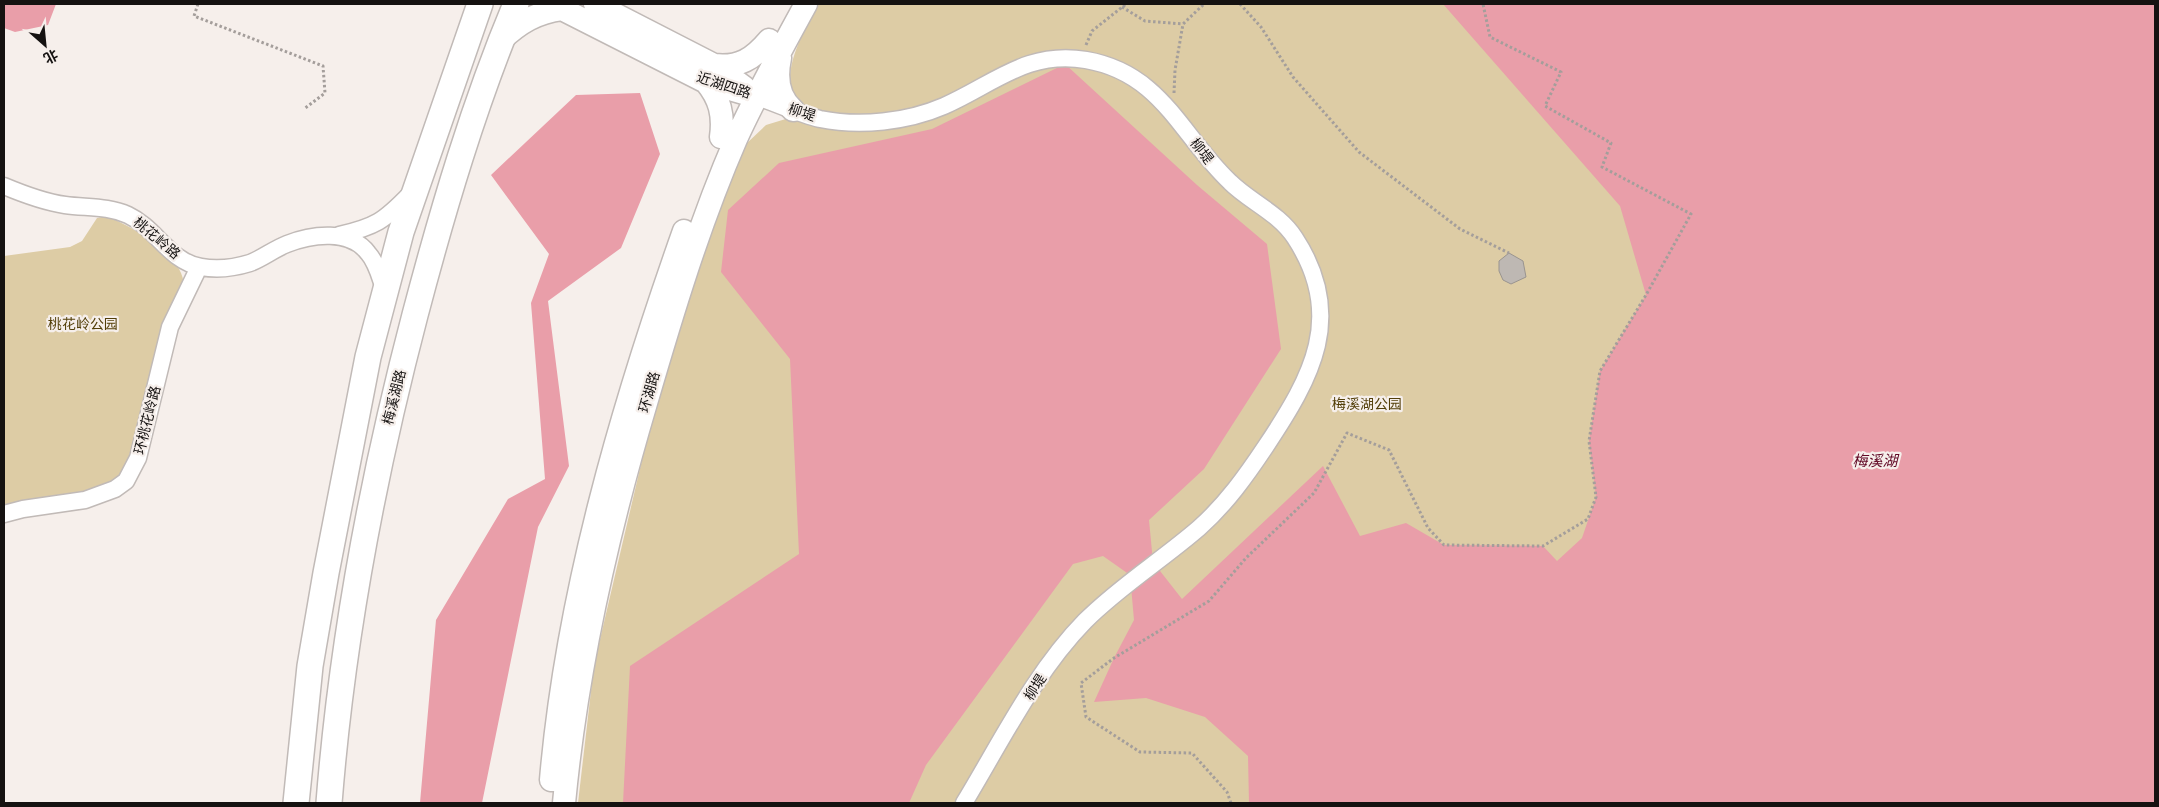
<svg xmlns="http://www.w3.org/2000/svg" width="2159" height="807" font-family="Raleway,'Noto Sans SC',sans-serif">
<style>
.green{fill:#ddcca5}
.water{fill:#e99ea9}
.building{fill:#beb8b3;stroke:#99948f}
.lines{fill:none;stroke-linecap:round;stroke-linejoin:round}
.street-casing{stroke:#c1bab7;stroke-width:19}
.secondary-casing{stroke:#c1bab7;stroke-width:25}
.primary-casing{stroke:#c1bab7;stroke-width:28}
.path{stroke:#a49e9b;stroke-width:3;stroke-dasharray:2.5 2.5;stroke-linecap:butt}
.street{stroke:#fff;stroke-width:16}
.secondary{stroke:#fff;stroke-width:22}
.primary{stroke:#fff;stroke-width:25}
.labels{text-anchor:middle;stroke-width:4.5;stroke-linejoin:round;paint-order:stroke}
.street-label{font-size:14px;fill:#151211;stroke:#f6efeb}
.park-label{font-size:14px;fill:#533f09;stroke:#f6efeb}
.water-label{font-size:15px;font-style:italic;fill:#610825;stroke:#f6efeb}
</style>
<rect width="100%" height="100%" fill="#f6efeb"/>
<!-- green -->
<path class="green" d="M 819,4 L 2155,4 L 2155,803 L 578,803 L 594,665 L 653,413 L 713,218 L 746,144 L 766,125 L 789,118 C 790,104 789,92 790,79 C 790,55 807,24 819,4 Z
M 106,216 C 132,227 183,253 184,286 L 161,331 L 132,447 L 122,476 L 107,486 L 82,494 L 4,509 L 4,256 L 70,247 L 82,241 L 97,218 Z"/>
<!-- water -->
<path class="water" d="M 4,4 L 56,4 L 48,25 L 15,32 L 4,28 Z
M 1443,4 L 2155,4 L 2155,803 L 1249,803 L 1248,756 L 1205,717 L 1146,698 L 1094,702 L 1114,658 L 1134,620 L 1130,575 L 1103,556 L 1073,564 L 926,765 L 909,803 L 623,803 L 630,666 L 799,554 L 790,359 L 721,272 L 728,210 L 779,163 L 932,129 L 1065,64 L 1197,185 L 1267,244 L 1281,349 L 1204,469 L 1149,520 L 1153,562 L 1182,599 L 1323,466 L 1360,536 L 1406,523 L 1444,545 L 1543,546 L 1557,561 L 1582,538 L 1596,497 L 1589,441 L 1600,371 L 1646,295 L 1620,206 Z
M 640,93 L 660,154 L 621,248 L 548,301 L 569,466 L 538,527 L 482,803 L 420,803 L 436,620 L 508,499 L 545,479 L 531,303 L 549,254 L 491,175 L 576,95 Z"/>
<!-- building -->
<path class="building" d="M 1509,253 L 1523,261 L 1526,277 L 1511,284 L 1503,280 L 1499,271 L 1499,261 Z"/>
<g class="lines">
<!-- street casing -->
<g class="street-casing">
<path id="street" d="M 757,97 C 778,104 799,114 820,119 C 860,127 907,122 944,106 C 994,84 1027,50 1086,60 C 1162,73 1181,136 1230,182 C 1250,202 1279,213 1295,238 C 1346,316 1312,377 1266,446 C 1246,476 1226,504 1199,528 C 1162,560 1120,586 1085,621 C 1035,672 1001,742 964,803
M 4,186 C 23,194 44,202 65,205 C 87,208 108,206 128,215 C 156,228 170,262 201,267 C 218,270 234,268 250,263 C 263,258 274,249 287,244 C 312,234 350,229 368,253 C 377,263 380,278 385,291
M 339,235 C 375,227 384,221 410,194
M 4,514 L 23,509 L 85,500 L 115,489 L 126,481 L 138,458 L 170,327 L 199,267"/>
</g>
<!-- secondary casing -->
<g class="secondary-casing">
<path id="secondary" d="M 595,4 L 714,65 L 744,87
M 501,40 C 519,23 537,12 562,9 L 706,82 L 757,97
M 780,58 C 776,77 778,97 793,110
M 714,65 C 739,68 753,59 769,40
M 706,82 C 720,99 724,115 721,137
M 551,780 C 567,594 622,406 684,231
M 564,803 C 577,666 607,534 646,403 C 672,314 699,224 736,139 C 757,93 782,48 806,4"/>
</g>
<!-- primary casing -->
<g class="primary-casing">
<path id="primary" d="M 296,803 L 310,666 L 326,573 L 368,357 L 401,232 L 480,4
M 329,803 C 342,638 373,475 415,315 C 443,209 474,104 516,4"/>
</g>
<!-- path -->
<path class="path" d="M 198,4 L 194,16 L 323,66 L 325,93 L 304,109
M 1240,4 L 1261,27 L 1293,77 L 1359,152 L 1460,229 L 1509,253
M 1122,7 L 1145,21 L 1183,24
M 1086,45 L 1092,31 L 1126,4
M 1174,93 L 1175,70 L 1183,24 L 1204,4
M 1231,803 L 1227,792 L 1192,753 L 1140,752 L 1086,717 L 1081,683 L 1114,658 L 1209,601 L 1246,558 L 1314,493 L 1347,433 L 1389,450 L 1428,528 L 1444,545 L 1543,546 L 1588,519 L 1596,497 L 1589,441 L 1600,371 L 1646,295 L 1691,214 L 1602,167 L 1611,143 L 1545,106 L 1561,72 L 1490,37 L 1483,4"/>
<!-- street -->
<use href="#street" class="street"/>
<!-- secondary -->
<use href="#secondary" class="secondary"/>
<!-- primary -->
<use href="#primary" class="primary"/>
</g>
<g class="labels">
<!-- street labels -->
<g class="street-label">
<text transform="translate(724 85) rotate(18)" y="5">近湖四路</text>
<text transform="translate(802 112) rotate(18)" y="5">柳堤</text>
<text transform="translate(1202 151) rotate(52)" y="5">柳堤</text>
<text transform="translate(157 238) rotate(40)" y="5">桃花岭路</text>
<text transform="translate(649 392) rotate(-74)" y="5">环湖路</text>
<text transform="translate(394 397) rotate(-76)" y="5">梅溪湖路</text>
<text transform="translate(147 420) rotate(-76)" y="5">环桃花岭路</text>
<text transform="translate(1035 687) rotate(-58)" y="5">柳堤</text>
</g>
<!-- park labels -->
<g class="park-label">
<text x="83" y="329">桃花岭公园</text>
<text x="1367" y="409">梅溪湖公园</text>
</g>
<!-- water labels -->
<g class="water-label">
<text x="1875" y="466">梅溪湖</text>
</g>
</g>
<!-- border -->
<rect width="2159" height="807" fill="none" stroke="#151211" stroke-width="10"/>
<!-- north arrow -->
<g transform="translate(45 45) rotate(153)" stroke="#f6efeb" stroke-width="4" paint-order="stroke">
<path d="M0-4L9 19L0 12L-9 19Z" fill="#151211"/>
<text y="-8" font-size="14" font-weight="bold" text-anchor="middle" fill="#151211">北</text>
</g>
</svg>
